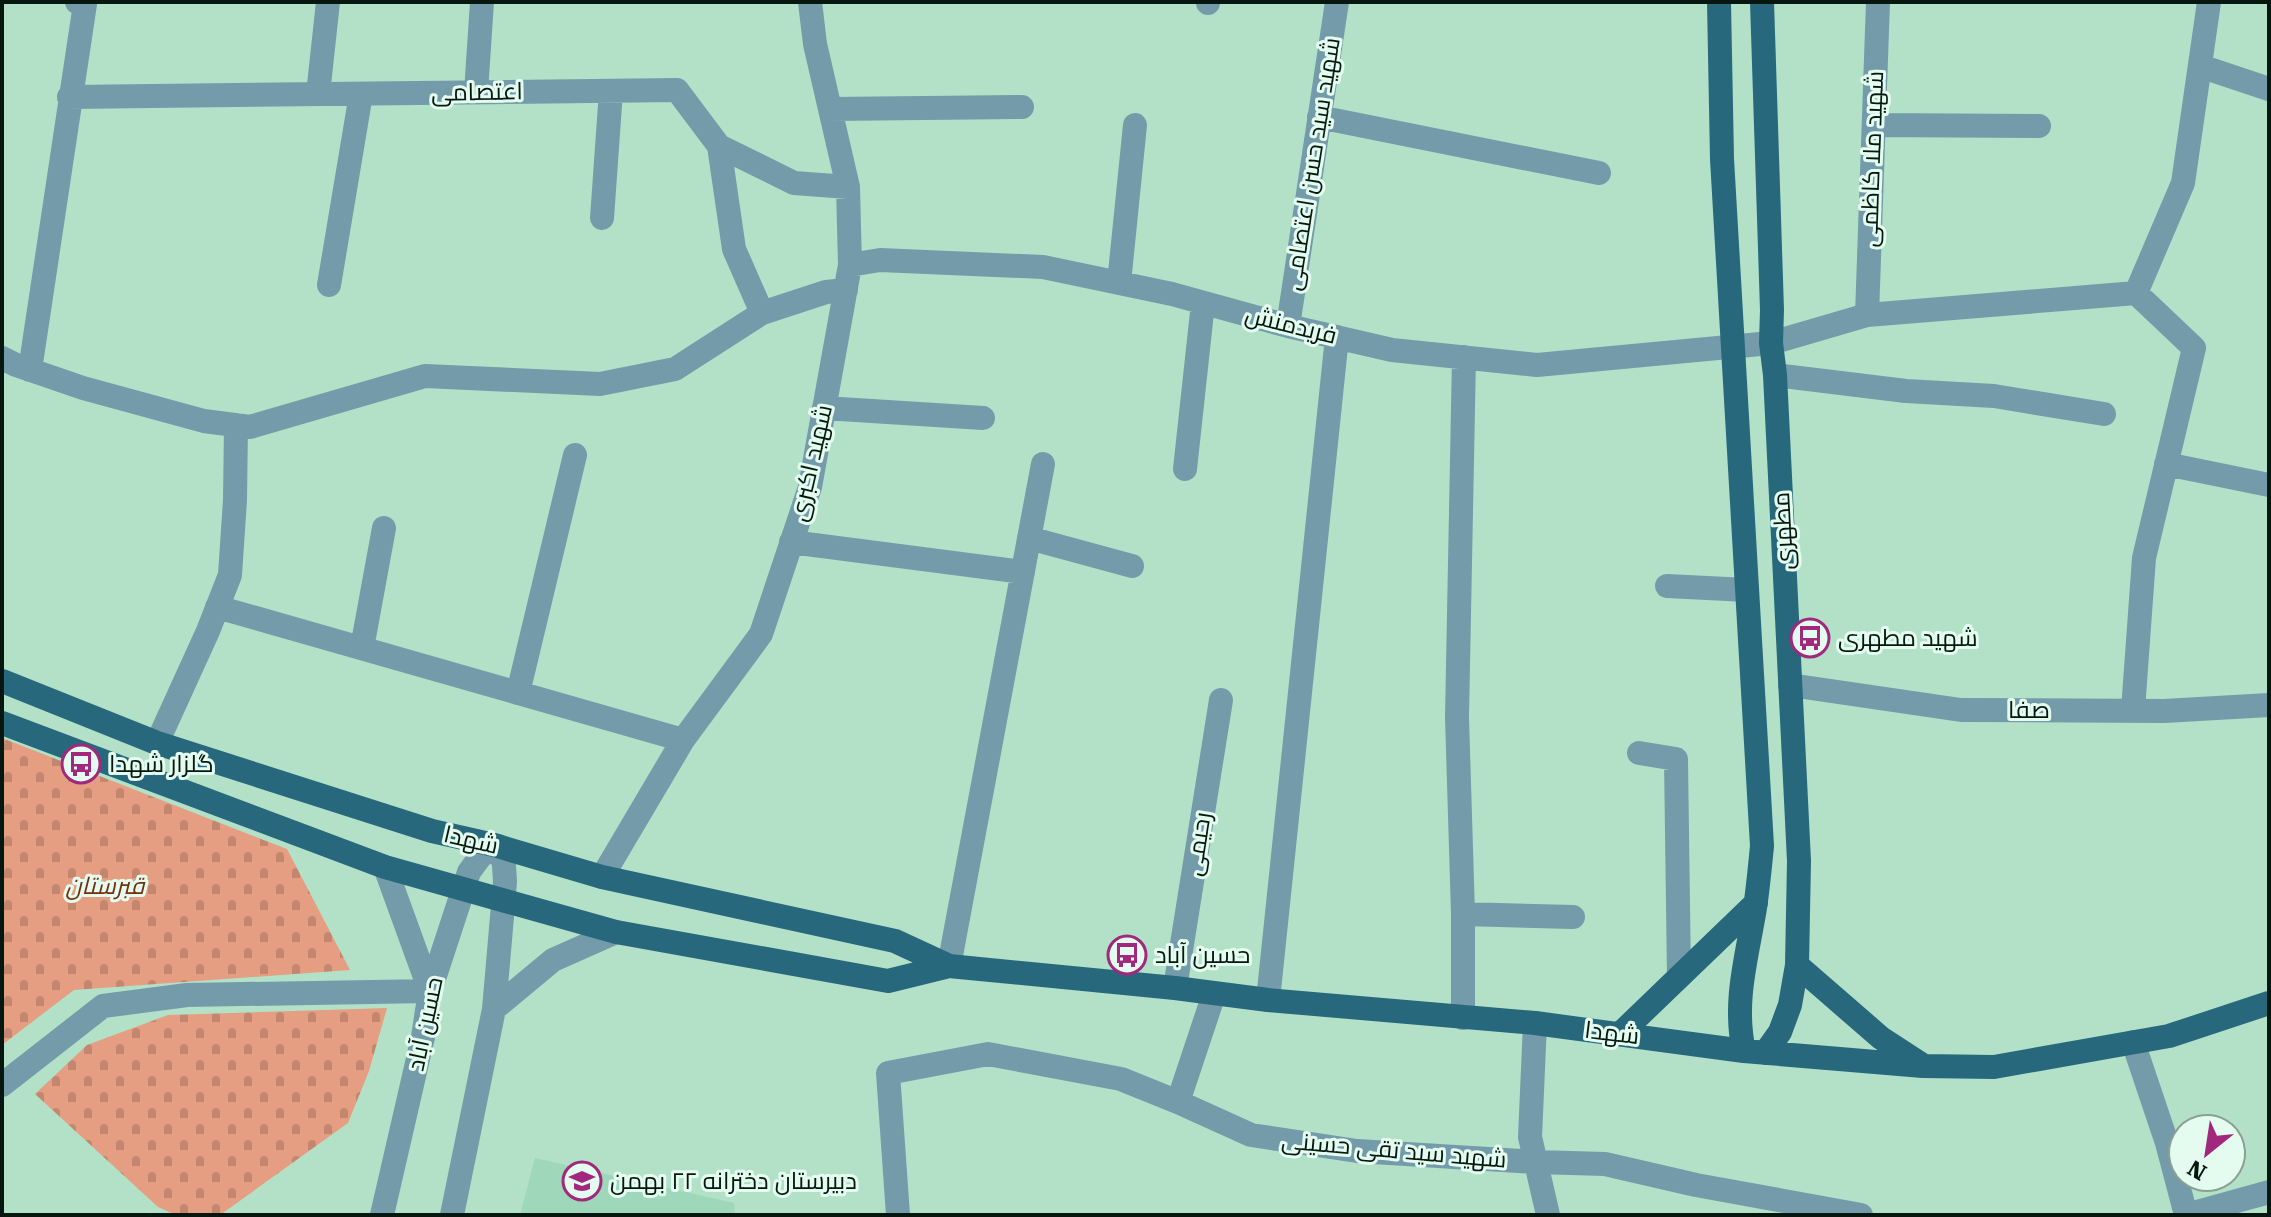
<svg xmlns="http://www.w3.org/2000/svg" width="2271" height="1217" font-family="'Roboto Serif',Cairo,serif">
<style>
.built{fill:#9fd7ba}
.cemetery{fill:url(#cemetery-stones)}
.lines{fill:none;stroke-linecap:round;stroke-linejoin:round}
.minor{stroke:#749baa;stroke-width:24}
.major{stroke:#27687d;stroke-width:24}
.labels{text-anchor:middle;stroke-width:6;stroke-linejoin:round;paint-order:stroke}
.street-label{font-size:24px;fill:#05170e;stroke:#e4fcef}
.poi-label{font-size:24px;fill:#05170e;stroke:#e4fcef;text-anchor:start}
.park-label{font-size:24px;font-style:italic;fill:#752e0b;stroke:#e4fcef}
</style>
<defs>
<pattern id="cemetery-stones" width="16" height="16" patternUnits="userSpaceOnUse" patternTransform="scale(2)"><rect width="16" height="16" fill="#e59e82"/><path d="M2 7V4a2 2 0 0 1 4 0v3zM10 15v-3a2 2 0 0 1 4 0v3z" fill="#c3876f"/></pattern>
</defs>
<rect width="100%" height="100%" fill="#b2e1c8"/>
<!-- built -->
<path class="built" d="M 535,1158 L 734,1203 L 735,1215 L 520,1215 Z"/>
<!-- cemetery -->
<path class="cemetery" d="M 2,738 L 287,849 L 350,970 L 74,990 L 2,1045 Z
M 387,1008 L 369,1071 L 348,1123 L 220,1215 L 176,1215 L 158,1207 L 35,1094 L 87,1045 L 168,1015 Z"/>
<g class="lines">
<!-- minor -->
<path class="minor" d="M 1208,2 L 1208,3
M 2200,66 L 2269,89
M 476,92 L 482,2
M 318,94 L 328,2
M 69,97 L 677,90 L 719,146 L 794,183 L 848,187
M 830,109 L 1022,107
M 1319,117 L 1599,173
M 1874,125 L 2039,126
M 719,146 L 734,249 L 762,313
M 602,218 L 611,91
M 850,265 L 880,260 L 1043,267 L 1172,294 L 1288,326 L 1392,350 L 1537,365 L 1771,343 L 1867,315 L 2136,293 L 2194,348 L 2144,558 L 2133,710
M 1119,283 L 1135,125
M 329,285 L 361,94
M 2136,293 L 2183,183 L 2209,2
M 1867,315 L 1878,2
M 1288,326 L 1337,2
M 2,358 L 16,365 L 83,388 L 204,421 L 250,427 L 425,376 L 600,384 L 675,369 L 762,313 L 826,292 L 846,290
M 30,370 L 85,4 L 77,2
M 1775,375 L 1906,391 L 1994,396 L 2104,414
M 824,408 L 983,418
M 2166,464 L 2269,485
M 1185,469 L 1203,303
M 1029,538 L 1132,566
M 791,542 L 1023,572
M 1667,586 L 1747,590
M 217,607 L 683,740
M 362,648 L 384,528
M 1790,685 L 1961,710 L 2164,711 L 2269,705
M 518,693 L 575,455
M 157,743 L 208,631 L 230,575 L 235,500 L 236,425
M 1639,753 L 1676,759 L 1679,977
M 602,877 L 683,740 L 761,634 L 810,487 L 850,265 L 848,187 L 815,44 L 810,2
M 1463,914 L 1573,917
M 949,966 L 1043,464
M 1175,988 L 1221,700
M 1268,1000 L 1337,337
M 494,1009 L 553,960 L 616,932
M 1463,1018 L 1463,914 L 1457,717 L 1464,357
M 1535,1023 L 1530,1137 L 1548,1215
M 2133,1042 L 2167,1143 L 2186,1215
M 2,1085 L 103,1006 L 187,995 L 430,991 L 385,867
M 1178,1102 L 1214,994
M 382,1215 L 423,1037 L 430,991 L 469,872 L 480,857 L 494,845
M 452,1215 L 494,1009 L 505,882 L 504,865 L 499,846
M 898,1215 L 888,1073 L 988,1054 L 1121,1079 L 1178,1102 L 1251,1135 L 1357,1151 L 1536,1162 L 1605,1164 L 1696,1185 L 1861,1215
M 2186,1215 L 2269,1192"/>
<!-- major -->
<path class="major" d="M 1719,2 L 1722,159 L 1762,846 C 1760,866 1758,888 1755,908 C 1747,957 1733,1002 1744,1051
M 1762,2 L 1772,310 L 1771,343 L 1775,375 L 1799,861 L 1797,965 L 1790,1005 L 1780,1032 L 1765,1053
M 2,681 L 157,743 L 432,831 L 494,845 L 602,877 L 895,941 L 949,966 L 1175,988 L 1268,1000 L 1535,1023 L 1744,1051 L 1923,1066 L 1994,1067 L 2169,1036 L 2269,1003
M 2,723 L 385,867 L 616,932 L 888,981 L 949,966
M 1797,965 L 1881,1038 L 1921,1064
M 1621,1033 L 1756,903"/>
</g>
<!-- icons -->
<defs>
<g id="bus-ring" transform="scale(2)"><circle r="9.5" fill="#e4fcef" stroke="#a2287e" stroke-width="1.5"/><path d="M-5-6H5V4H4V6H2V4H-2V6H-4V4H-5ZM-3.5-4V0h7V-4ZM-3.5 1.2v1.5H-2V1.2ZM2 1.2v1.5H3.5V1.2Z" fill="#a2287e"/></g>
<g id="school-ring" transform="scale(2)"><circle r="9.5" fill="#e4fcef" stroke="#a2287e" stroke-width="1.5"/><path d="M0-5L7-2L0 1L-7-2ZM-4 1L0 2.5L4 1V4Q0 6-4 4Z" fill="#a2287e"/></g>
</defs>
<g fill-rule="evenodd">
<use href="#bus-ring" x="1810" y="638"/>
<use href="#bus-ring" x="81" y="764"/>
<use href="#bus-ring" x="1127" y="955"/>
<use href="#school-ring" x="582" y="1181"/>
</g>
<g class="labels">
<!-- street labels -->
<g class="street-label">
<text transform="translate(477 92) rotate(-1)" y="8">اعتصامی</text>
<text transform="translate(1872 159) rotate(-88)" y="8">شهید ملا کاظمی</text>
<text transform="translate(1312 164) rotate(-81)" y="8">شهید سید حسن اعتصامی</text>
<text transform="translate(1291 325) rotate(14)" y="8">فریدمنش</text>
<text transform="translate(811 463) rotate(-77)" y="8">شهید اکبری</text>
<text transform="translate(1783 531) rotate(-93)" y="8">مطهری</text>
<text x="2029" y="718">صفا</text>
<text transform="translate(471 840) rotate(13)" y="8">شهدا</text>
<text transform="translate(1198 844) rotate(-81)" y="8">رحیمی</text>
<text transform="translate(425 1024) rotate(-78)" y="8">حسین آباد</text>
<text transform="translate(1612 1033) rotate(7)" y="8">شهدا</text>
<text transform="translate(1394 1150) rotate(5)" y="8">شهید سید تقی حسینی</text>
</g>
<!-- poi labels -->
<g class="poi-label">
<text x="1838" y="646">شهید مطهری</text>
<text x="109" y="772">گلزار شهدا</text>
<text x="1155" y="963">حسین آباد</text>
<text x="610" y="1189">دبیرستان دخترانه ۲۲ بهمن</text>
</g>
<!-- park labels -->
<g class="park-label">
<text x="105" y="894">قبرستان</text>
</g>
</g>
<!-- border -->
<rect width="2271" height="1217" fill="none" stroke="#05170e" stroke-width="8"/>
<!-- north arrow -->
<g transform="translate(2207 1153) rotate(210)"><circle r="38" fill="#e4fcef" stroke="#8ba095" stroke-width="2"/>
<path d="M0-6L14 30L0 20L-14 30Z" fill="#a2287e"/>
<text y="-12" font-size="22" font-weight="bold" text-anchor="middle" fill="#05170e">N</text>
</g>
</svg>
